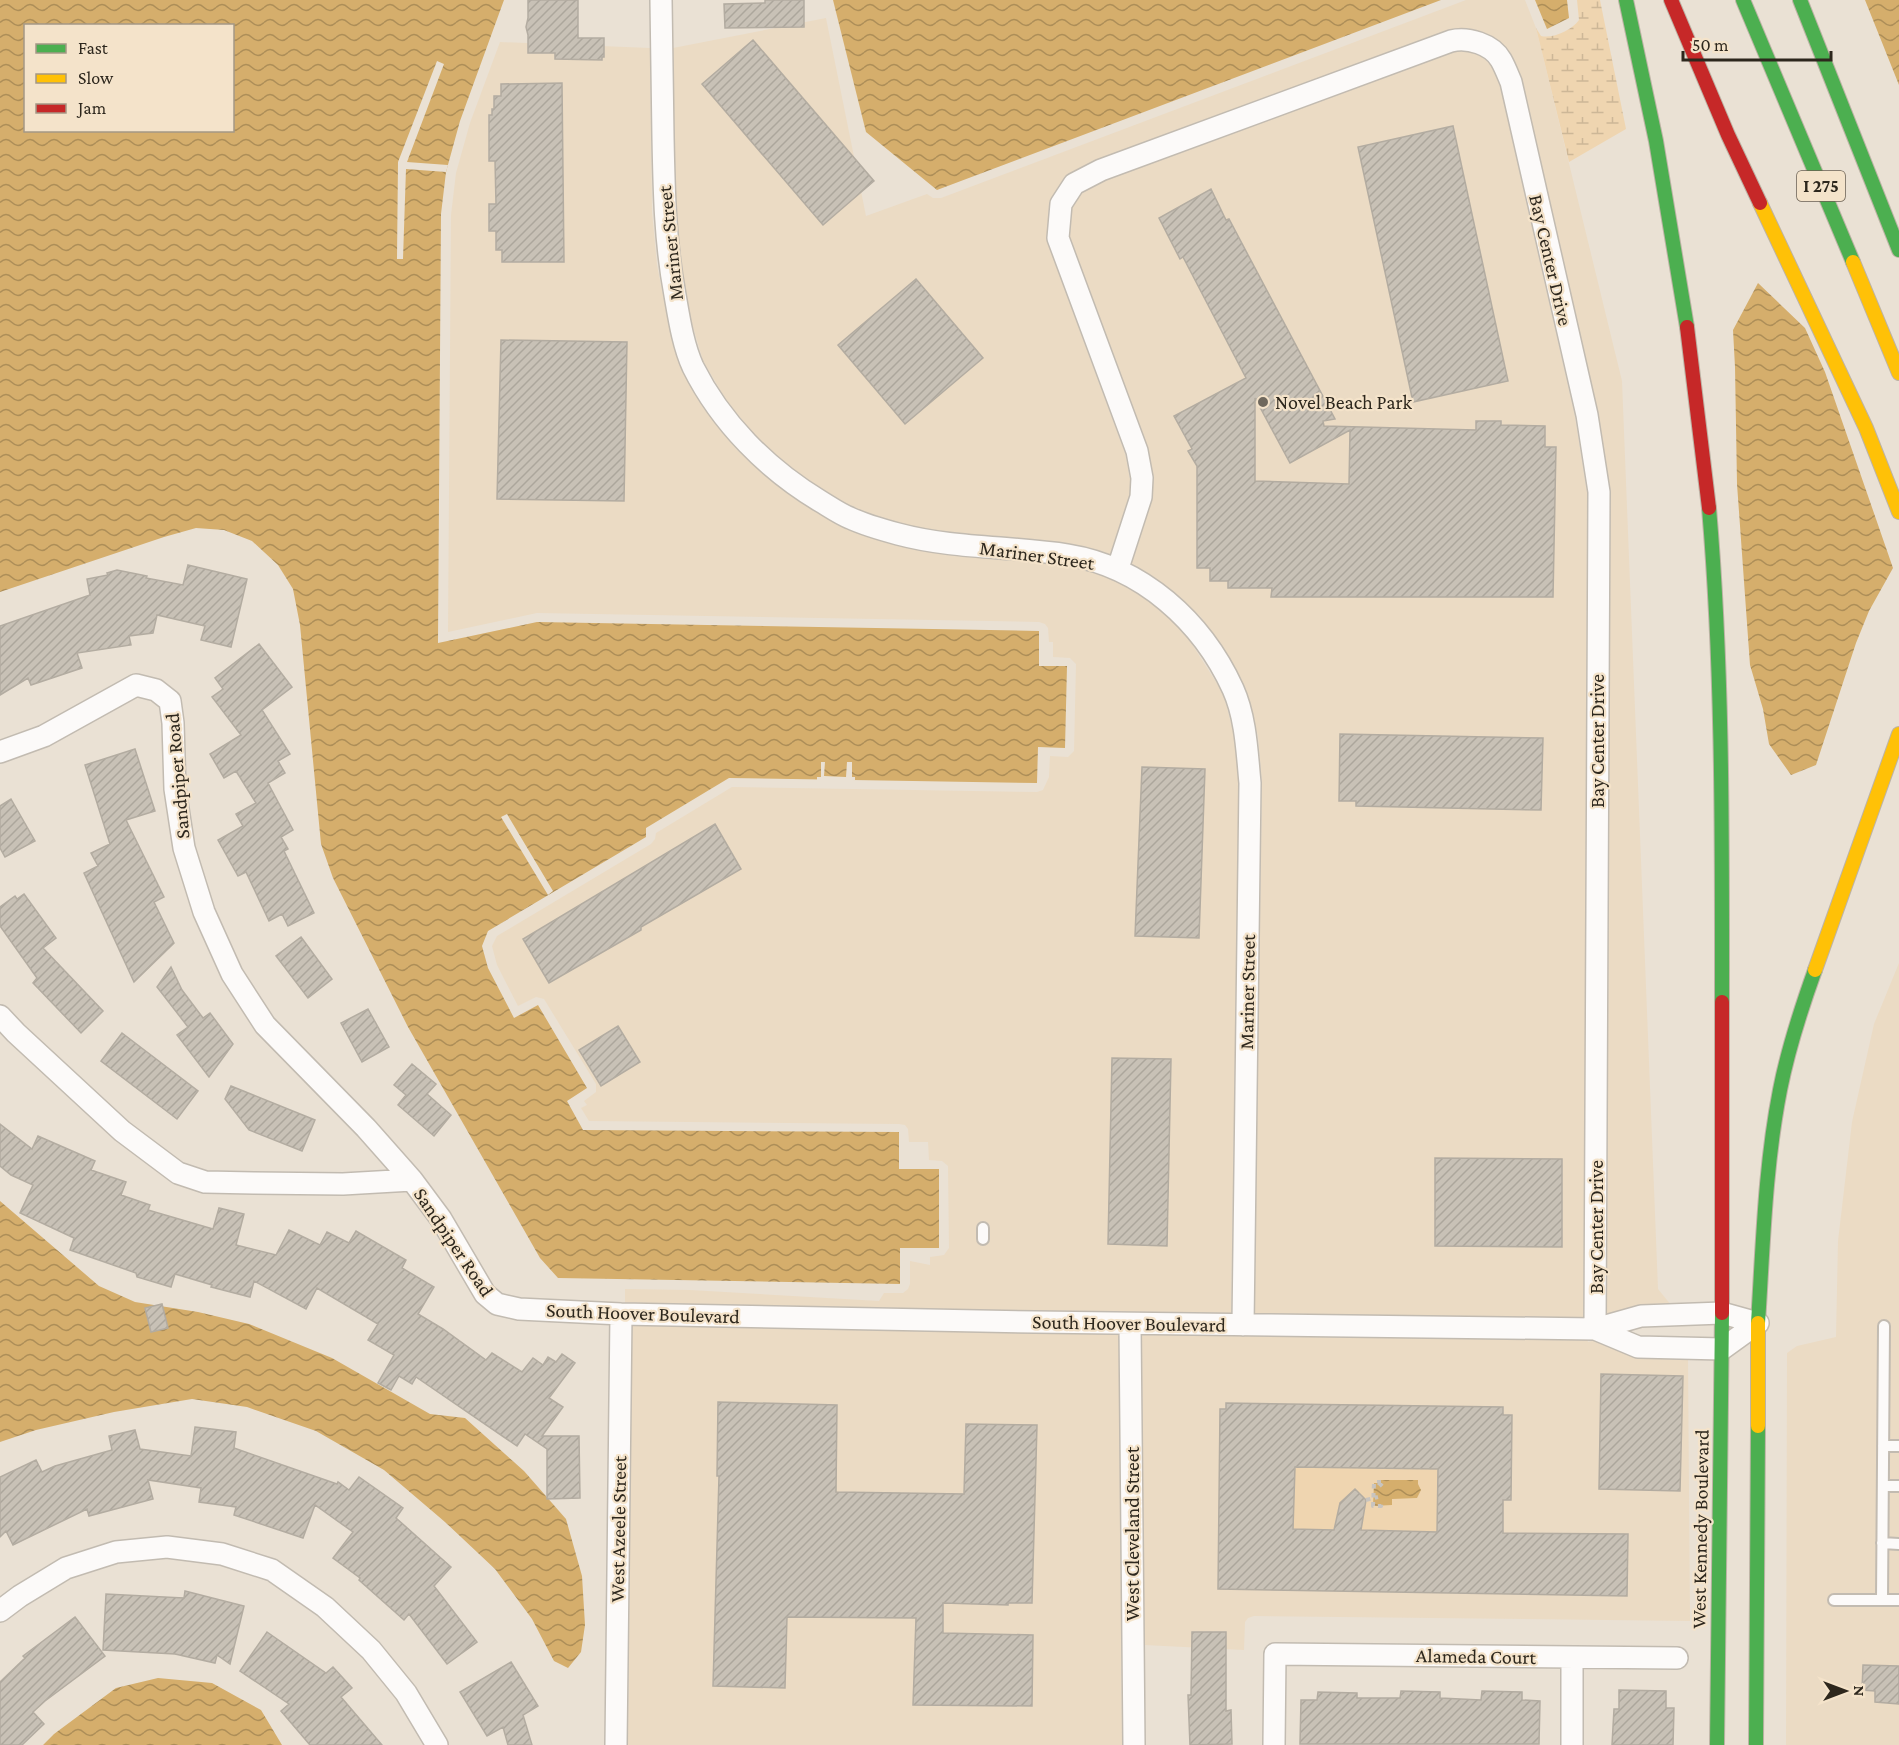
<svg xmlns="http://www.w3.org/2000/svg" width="1899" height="1745" font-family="'Crimson Pro',serif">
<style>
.built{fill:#ebdbc4;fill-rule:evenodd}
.wetland{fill:url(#wetland-marsh)}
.park{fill:#efd5b0}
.water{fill:url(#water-waves);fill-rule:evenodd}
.pier{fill:#eae1d4}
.building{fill:url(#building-hatch);stroke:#b3aca1;stroke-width:1.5;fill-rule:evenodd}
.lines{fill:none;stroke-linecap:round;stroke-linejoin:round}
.lane-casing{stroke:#c2bbb1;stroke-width:14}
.street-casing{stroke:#c2bbb1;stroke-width:24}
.fast-casing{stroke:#bdb3a5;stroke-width:16}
.slow-casing{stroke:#bdb3a5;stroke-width:16}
.jam-casing{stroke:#bdb3a5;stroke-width:16}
.path{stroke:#c8c4bf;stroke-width:4;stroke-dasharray:4.5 4.5;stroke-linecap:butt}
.lane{stroke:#fcfaf9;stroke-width:10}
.street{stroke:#fcfaf9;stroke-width:21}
.fast{stroke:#4caf50;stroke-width:14}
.slow{stroke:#ffc107;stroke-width:14}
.jam{stroke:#c62828;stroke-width:14}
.poi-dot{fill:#6f685d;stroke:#f4e3ca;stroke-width:2}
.labels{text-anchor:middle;stroke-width:4.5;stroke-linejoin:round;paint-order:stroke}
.shield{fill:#f4e3ca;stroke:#695f51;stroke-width:1.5}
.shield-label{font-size:18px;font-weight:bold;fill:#2d271d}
.street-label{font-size:20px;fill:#2d271d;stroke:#f4e3ca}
.poi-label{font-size:20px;fill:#2d271d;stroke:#f4e3ca;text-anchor:start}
</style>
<defs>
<pattern id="wetland-marsh" width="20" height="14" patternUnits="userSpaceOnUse" patternTransform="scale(1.5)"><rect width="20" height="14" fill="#efd5b0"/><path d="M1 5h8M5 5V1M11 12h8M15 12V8" fill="none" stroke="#cdb797"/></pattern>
<pattern id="water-waves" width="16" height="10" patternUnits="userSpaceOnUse" patternTransform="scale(1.5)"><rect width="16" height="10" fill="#d5ae6c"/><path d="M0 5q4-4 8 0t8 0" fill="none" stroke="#ad8e58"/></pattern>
<pattern id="building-hatch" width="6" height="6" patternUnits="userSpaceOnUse" patternTransform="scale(1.5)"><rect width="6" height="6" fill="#c8c1b6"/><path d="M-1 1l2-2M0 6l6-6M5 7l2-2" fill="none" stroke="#aca69c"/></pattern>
</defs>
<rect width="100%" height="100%" fill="#eae1d4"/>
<!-- built -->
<path class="built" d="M 1466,0 L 1525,0 L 1536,28 L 1622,381 L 1658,1289 L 1671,1305 L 1607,1315 L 1610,491 L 1598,413 L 1522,80 L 1508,50 L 1486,35 L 1467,28 L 1459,28 L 1447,32 L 1097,161 L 1064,179 L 1049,204 L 1047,241 L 1125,453 L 1130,479 L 1130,495 L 1110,555 L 1072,545 L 947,534 L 901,524 L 854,509 L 818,487 L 789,467 L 755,436 L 726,400 L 703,361 L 690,317 L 680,262 L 675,211 L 673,48 L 826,18 L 866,216 L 927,194 L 933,198 L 941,198 Z
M 500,42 L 650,48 L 652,212 L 657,265 L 668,321 L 682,369 L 706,411 L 736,449 L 774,483 L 805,504 L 845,528 L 894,544 L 943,554 L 1068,565 L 1112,578 L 1151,602 L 1183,630 L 1223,693 L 1235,738 L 1239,784 L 1231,1315 L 625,1304 L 625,1289 L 690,1290 L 879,1301 L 884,1293 L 903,1293 L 908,1289 L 910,1284 L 910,1261 L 930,1265 L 930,1257 L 944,1255 L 949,1248 L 948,1166 L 942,1161 L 929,1160 L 928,1142 L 909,1142 L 908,1129 L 905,1125 L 899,1124 L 589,1121 L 581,1108 L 587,1105 L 584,1101 L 596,1092 L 596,1084 L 544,999 L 536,997 L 518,1006 L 497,965 L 492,946 L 497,936 L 651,844 L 655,839 L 656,833 L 732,787 L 1037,792 L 1043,790 L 1049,777 L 1050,756 L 1068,757 L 1074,751 L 1076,664 L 1070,658 L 1053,657 L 1053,642 L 1049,642 L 1048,628 L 1045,624 L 1039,622 L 537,613 L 448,632 L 451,215 L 456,173 L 470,123 Z
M 1462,49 L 1476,53 L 1491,64 L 1500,85 L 1575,417 L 1587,493 L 1584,1319 L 1254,1315 L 1262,784 L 1258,736 L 1245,687 L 1224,651 L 1200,616 L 1165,586 L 1131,564 L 1152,499 L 1153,476 L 1147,447 L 1069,237 L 1072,207 L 1082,192 L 1106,180 Z
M 1899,963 L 1899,1745 L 1786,1745 L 1787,1353 L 1797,1346 L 1836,1337 L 1838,1241 L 1852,1122 L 1874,1024 Z
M 632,1324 L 1119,1334 L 1122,1745 L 628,1745 Z
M 1142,1334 L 1587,1339 L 1588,1342 L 1595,1340 L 1638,1358 L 1688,1358 L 1690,1621 L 1254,1616 L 1248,1618 L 1245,1622 L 1244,1650 L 1144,1645 ZM 1295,1458 L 1448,1469 L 1436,1541 L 1284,1531 Z"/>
<!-- wetland -->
<path class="wetland" d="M 1577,0 L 1600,0 L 1626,129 L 1569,162 L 1536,28 L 1541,36 C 1553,39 1572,30 1579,20 Z"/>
<!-- park -->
<path class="park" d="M 1295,1467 L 1438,1469 L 1437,1532 L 1293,1529 Z"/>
<!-- water -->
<path class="water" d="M 0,0 L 504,0 L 460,121 L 446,172 L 441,214 L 438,643 L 537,622 L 1039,631 L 1039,666 L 1067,666 L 1065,748 L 1038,747 L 1037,783 L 729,778 L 646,828 L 646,837 L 488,931 L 482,946 L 488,968 L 514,1018 L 538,1005 L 587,1088 L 567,1101 L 583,1130 L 899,1132 L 899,1169 L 939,1169 L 939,1248 L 900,1248 L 900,1284 L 558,1278 L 540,1258 L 408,1027 L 333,878 L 321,844 L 300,625 L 293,589 L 278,565 L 252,541 L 224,530 L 196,528 L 164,537 L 0,592 ZM 26,26 L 232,26 L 232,130 L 26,130 Z
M 833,0 L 1441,0 L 937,190 L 866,132 Z
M 1535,0 L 1567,0 L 1569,18 L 1547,29 Z
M 1865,0 L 1899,0 L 1899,85 Z
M 1758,283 L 1805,328 L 1825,372 L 1893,568 L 1869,611 L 1856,643 L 1816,765 L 1791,775 L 1769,744 L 1763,709 L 1750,665 L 1737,484 L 1735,367 L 1733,330 Z
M 0,1201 L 99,1286 L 135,1302 L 198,1312 L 249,1324 L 332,1358 L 430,1414 L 465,1418 L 524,1471 L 566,1519 L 582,1576 L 585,1625 L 581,1652 L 568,1668 L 554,1661 L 532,1619 L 495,1569 L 445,1522 L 384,1470 L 316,1431 L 247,1407 L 192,1399 L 114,1412 L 36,1430 L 0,1442 Z
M 1379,1480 L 1418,1480 L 1418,1484 L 1421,1490 L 1417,1498 L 1392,1499 L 1392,1505 L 1373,1506 L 1374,1483 L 1378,1483 Z
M 158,1678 L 212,1683 L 261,1710 L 282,1745 L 43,1745 L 54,1734 L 116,1688 Z"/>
<!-- pier -->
<path class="pier" d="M 437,61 L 444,64 L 407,162 L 448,165 L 446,172 L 406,169 L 403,259 L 397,259 L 398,162 Z
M 821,762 L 825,762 L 824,776 L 846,777 L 847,762 L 852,762 L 852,777 L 855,777 L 855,780 L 817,780 L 817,777 L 821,777 Z
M 507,814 L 553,891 L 548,895 L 501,817 Z"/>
<!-- building -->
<path class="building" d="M 528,0 L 578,0 L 578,38 L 604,38 L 604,57 L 602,57 L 602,60 L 555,59 L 555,53 L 528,53 L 528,35 L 526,27 L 528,18 Z
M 765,0 L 804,0 L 804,27 L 725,28 L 724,4 L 765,3 Z
M 753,40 L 874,181 L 823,225 L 702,84 Z
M 562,83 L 564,262 L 502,262 L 502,250 L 496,250 L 496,231 L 489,231 L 489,204 L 496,204 L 495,161 L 489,161 L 489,115 L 492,115 L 492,109 L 494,109 L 494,96 L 501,96 L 501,84 Z
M 1453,126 L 1508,381 L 1413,402 L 1358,147 Z
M 1211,189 L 1226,220 L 1229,219 L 1335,419 L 1323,421 L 1324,426 L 1476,430 L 1476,421 L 1501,421 L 1501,425 L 1545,426 L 1545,447 L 1556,447 L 1553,597 L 1271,597 L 1272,588 L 1228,588 L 1228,581 L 1210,581 L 1210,568 L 1197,568 L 1197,466 L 1188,451 L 1192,449 L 1174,416 L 1246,378 L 1183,257 L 1180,259 L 1159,218 ZM 1255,398 L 1290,463 L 1350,430 L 1349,484 L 1255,481 Z
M 916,279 L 983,358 L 905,424 L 838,345 Z
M 501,340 L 627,342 L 624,501 L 497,499 Z
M 188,565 L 247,579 L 231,647 L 201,640 L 205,626 L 157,615 L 153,633 L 129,636 L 131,645 L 77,653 L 82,668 L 31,685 L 28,678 L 0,695 L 0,626 L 90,595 L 87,579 L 108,575 L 107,573 L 117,570 L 147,576 L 146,578 L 183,585 Z
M 259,644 L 292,687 L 262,710 L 290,754 L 278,761 L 285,773 L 268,783 L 293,830 L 281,837 L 288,849 L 284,851 L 314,913 L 288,926 L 282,914 L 269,921 L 246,872 L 238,876 L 218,840 L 243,826 L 236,814 L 256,803 L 236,771 L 224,778 L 210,754 L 241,735 L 212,697 L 223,689 L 215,678 Z
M 1340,734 L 1543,738 L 1541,810 L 1356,806 L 1356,801 L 1339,801 Z
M 135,749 L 155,811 L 126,820 L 164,897 L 154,902 L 174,943 L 134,982 L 84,873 L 98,866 L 91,853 L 110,844 L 85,765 Z
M 1142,767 L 1205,769 L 1199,938 L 1135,936 Z
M 11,799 L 35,841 L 5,857 L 0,848 L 0,806 Z
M 715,824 L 741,869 L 641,927 L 641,930 L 549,983 L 523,939 Z
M 24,894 L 56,938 L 43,948 L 103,1011 L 81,1033 L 33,983 L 37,978 L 0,926 L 0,907 L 15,896 L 17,899 Z
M 301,937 L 332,979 L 308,998 L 276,956 Z
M 171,967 L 182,990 L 203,1018 L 210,1013 L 233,1044 L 209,1077 L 177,1035 L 188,1027 L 157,987 Z
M 368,1009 L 389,1047 L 362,1062 L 341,1023 Z
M 618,1026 L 640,1062 L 601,1086 L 579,1050 Z
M 122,1033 L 198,1091 L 177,1119 L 101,1061 Z
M 1112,1058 L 1171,1059 L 1167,1246 L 1108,1244 Z
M 412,1064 L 436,1084 L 427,1094 L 451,1115 L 434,1136 L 398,1105 L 406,1095 L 394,1085 Z
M 231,1086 L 315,1120 L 302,1151 L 249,1130 L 225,1099 Z
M 0,1124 L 32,1149 L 38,1136 L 95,1161 L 91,1170 L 126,1182 L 121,1195 L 150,1205 L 148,1210 L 213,1229 L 219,1208 L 244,1214 L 236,1245 L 276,1255 L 289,1230 L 320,1245 L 327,1232 L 349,1243 L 356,1231 L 406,1260 L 402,1268 L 434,1287 L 418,1314 L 443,1329 L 486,1360 L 492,1353 L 522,1372 L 533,1358 L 543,1365 L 548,1357 L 556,1362 L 562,1354 L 575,1363 L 549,1398 L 563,1407 L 542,1436 L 579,1436 L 580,1498 L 547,1499 L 547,1449 L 525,1434 L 517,1446 L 416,1377 L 412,1384 L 399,1376 L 391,1390 L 378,1383 L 394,1355 L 368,1340 L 378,1324 L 317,1288 L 306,1309 L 254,1281 L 250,1297 L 211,1287 L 212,1285 L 175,1274 L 171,1287 L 137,1277 L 136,1273 L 70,1250 L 74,1238 L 20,1213 L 33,1185 L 11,1175 L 0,1166 Z
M 1435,1158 L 1562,1159 L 1562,1247 L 1435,1246 Z
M 162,1304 L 168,1328 L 151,1332 L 145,1308 Z
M 1601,1374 L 1683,1376 L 1680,1491 L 1599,1489 Z
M 718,1402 L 837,1405 L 836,1492 L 964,1494 L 966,1424 L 1037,1425 L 1032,1603 L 1008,1603 L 1008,1605 L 943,1603 L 943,1633 L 1033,1635 L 1032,1706 L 913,1705 L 916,1618 L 787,1617 L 785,1688 L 713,1686 L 719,1476 L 717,1476 Z
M 1226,1403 L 1503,1407 L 1503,1415 L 1512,1415 L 1511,1500 L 1503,1500 L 1503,1533 L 1628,1534 L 1627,1596 L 1218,1589 L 1220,1409 L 1226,1409 ZM 1295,1467 L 1438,1469 L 1437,1532 L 1361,1530 L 1366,1500 L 1355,1489 L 1340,1503 L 1334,1530 L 1293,1529 Z
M 195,1427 L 236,1432 L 234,1448 L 337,1484 L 338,1482 L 349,1490 L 359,1477 L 403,1508 L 396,1518 L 451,1567 L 434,1586 L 477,1642 L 447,1664 L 409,1614 L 404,1620 L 359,1580 L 360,1578 L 333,1558 L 353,1532 L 315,1505 L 303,1538 L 234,1515 L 236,1507 L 199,1502 L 201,1488 L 148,1480 L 153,1499 L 89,1516 L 87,1509 L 13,1545 L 6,1531 L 0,1537 L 0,1477 L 36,1460 L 42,1472 L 55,1466 L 112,1450 L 109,1436 L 135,1430 L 140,1449 L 191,1456 Z
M 185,1591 L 244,1606 L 230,1664 L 217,1655 L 215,1663 L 175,1654 L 103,1650 L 106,1594 L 184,1598 Z
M 75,1617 L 105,1656 L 45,1701 L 33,1712 L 44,1724 L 22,1745 L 0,1745 L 0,1682 L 25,1658 L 23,1656 Z
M 267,1632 L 326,1673 L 333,1667 L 352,1688 L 341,1697 L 382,1745 L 310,1745 L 281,1711 L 289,1704 L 240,1671 Z
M 1192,1632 L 1226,1632 L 1226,1711 L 1231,1710 L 1232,1744 L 1190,1745 L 1188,1695 L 1191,1695 Z
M 511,1662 L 538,1706 L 523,1715 L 532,1745 L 508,1745 L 503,1727 L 487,1736 L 460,1692 Z
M 1863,1665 L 1899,1666 L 1899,1704 L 1875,1702 L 1875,1691 L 1862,1690 Z
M 1619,1690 L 1666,1691 L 1666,1708 L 1674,1708 L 1673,1745 L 1612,1745 L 1614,1709 L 1619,1709 Z
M 1401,1691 L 1440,1692 L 1440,1698 L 1481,1700 L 1482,1691 L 1522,1692 L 1522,1700 L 1540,1701 L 1539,1744 L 1300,1744 L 1301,1700 L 1317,1700 L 1318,1692 L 1357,1693 L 1357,1698 L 1400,1698 Z"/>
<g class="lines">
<!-- lane casing -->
<g class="lane-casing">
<path id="lane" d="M 983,1239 L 983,1228
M 1883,1446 L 1899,1446
M 1883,1486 L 1899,1486
M 1882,1543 L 1899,1544
M 1834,1600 L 1899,1600
M 1882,1600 L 1884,1326"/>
</g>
<!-- street casing -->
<g class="street-casing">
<path id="street" d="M 661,0 C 662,46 662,91 663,137 C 664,190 665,242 675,295 C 679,318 683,345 693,367 C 721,423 767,469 820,501 C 830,507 840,514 850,518 C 865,525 883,530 898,534 C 954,549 1011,546 1068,555 C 1142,567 1202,621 1233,689 C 1246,718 1247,752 1250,783 L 1243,1325
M 1118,568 L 1141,497 L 1142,478 L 1137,451 L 1058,238 L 1061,204 L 1074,184 L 1101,170 L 1451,41 C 1468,37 1492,44 1501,60 C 1505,67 1508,75 1511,82 L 1587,415 L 1599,492 L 1595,1329
M 0,752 L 44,736 L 136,685 L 156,690 L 170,701 L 173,723 L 175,789 L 184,848 L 204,912 L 232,974 L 265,1025 L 366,1128 L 412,1180 L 343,1184 L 254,1183 L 205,1182 L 178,1173 L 122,1131 L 16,1033 L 0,1016
M 412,1180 L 441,1219 L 485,1294 L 497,1304 L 519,1309 L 621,1314 L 1035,1322 L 1595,1329 L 1641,1316 L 1722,1313 L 1758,1323
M 1130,1324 L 1134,1745
M 1595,1329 L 1638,1347 L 1722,1349 L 1758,1323
M 0,1611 L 20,1596 L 66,1568 L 116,1552 L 167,1547 L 222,1554 L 272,1570 L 325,1607 L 371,1650 L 406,1693 L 437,1745
M 1572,1657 L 1572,1745
M 616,1745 L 621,1314
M 1274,1745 L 1275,1654 L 1677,1658"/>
</g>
<!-- fast casing -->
<g class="fast-casing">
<path id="fast" d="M 1626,0 L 1656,141 L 1687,327
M 1743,0 L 1853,262
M 1800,0 L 1899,250
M 1709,508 C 1723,673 1722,837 1722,1002
M 1758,1323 C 1763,1245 1765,1166 1780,1090 C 1788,1049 1801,1009 1815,970
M 1717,1745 L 1722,1313
M 1756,1745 L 1758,1426"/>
</g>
<!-- slow casing -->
<g class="slow-casing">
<path id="slow" d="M 1760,203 L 1866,428 L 1899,512
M 1853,262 L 1899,373
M 1815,970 L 1899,734
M 1758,1426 L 1758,1323"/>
</g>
<!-- jam casing -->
<g class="jam-casing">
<path id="jam" d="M 1671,0 L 1728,135 L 1760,203
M 1687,327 L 1709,508
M 1722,1002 L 1722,1313"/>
</g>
<!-- path -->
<path class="path" d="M 1379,1480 L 1379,1483 L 1374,1483 L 1373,1506 L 1381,1506 L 1382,1502
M 1379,1483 L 1383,1487
M 1366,1500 L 1378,1497"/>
<!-- lane -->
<use href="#lane" class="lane"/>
<!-- street -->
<use href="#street" class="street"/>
<!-- fast -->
<use href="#fast" class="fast"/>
<!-- slow -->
<use href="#slow" class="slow"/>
<!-- jam -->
<use href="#jam" class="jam"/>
</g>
<!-- markers -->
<circle class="poi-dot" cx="1263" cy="402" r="6"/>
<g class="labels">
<!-- shield labels -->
<rect class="shield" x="1797" y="171" width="48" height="30" rx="4.5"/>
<g class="shield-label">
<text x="1821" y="192">I 275</text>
</g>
<!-- street labels -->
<g class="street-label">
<text transform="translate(670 243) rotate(-96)" y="7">Mariner Street</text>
<text transform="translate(1551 260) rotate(77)" y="7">Bay Center Drive</text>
<text transform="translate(1037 555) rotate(8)" y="7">Mariner Street</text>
<text transform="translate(1597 741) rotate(-90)" y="7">Bay Center Drive</text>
<text transform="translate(177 776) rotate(-95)" y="7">Sandpiper Road</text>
<text transform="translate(1247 992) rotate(-89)" y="7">Mariner Street</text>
<text transform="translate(1596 1227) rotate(-90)" y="7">Bay Center Drive</text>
<text transform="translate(454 1242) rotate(56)" y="7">Sandpiper Road</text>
<text transform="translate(643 1313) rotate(2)" y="7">South Hoover Boulevard</text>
<text transform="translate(1129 1323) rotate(1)" y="7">South Hoover Boulevard</text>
<text transform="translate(618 1529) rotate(-89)" y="7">West Azeele Street</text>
<text transform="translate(1700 1529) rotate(-89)" y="7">West Kennedy Boulevard</text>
<text transform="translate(1132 1534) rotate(-90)" y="7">West Cleveland Street</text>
<text transform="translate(1476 1656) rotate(1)" y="7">Alameda Court</text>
</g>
<!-- poi labels -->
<g class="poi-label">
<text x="1275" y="409">Novel Beach Park</text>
</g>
</g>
<!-- legend -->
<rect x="24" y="24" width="210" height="108" fill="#f4e3ca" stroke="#a49885" stroke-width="1.5"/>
<rect x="36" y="44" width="30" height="9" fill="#4caf50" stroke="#a49885" stroke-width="1.5"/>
<text x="78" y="54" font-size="18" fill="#2d271d">Fast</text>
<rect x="36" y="74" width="30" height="9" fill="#ffc107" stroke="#a49885" stroke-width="1.5"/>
<text x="78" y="84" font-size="18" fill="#2d271d">Slow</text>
<rect x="36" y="104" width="30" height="9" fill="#c62828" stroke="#a49885" stroke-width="1.5"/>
<text x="78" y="114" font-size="18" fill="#2d271d">Jam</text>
<!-- north arrow -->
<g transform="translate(1845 1691) rotate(90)" stroke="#f4e3ca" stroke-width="4.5" paint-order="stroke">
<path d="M0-4.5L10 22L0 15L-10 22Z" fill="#2d271d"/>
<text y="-9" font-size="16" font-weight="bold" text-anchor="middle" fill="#2d271d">N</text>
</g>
<!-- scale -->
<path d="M1683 51v9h148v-9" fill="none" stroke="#2d271d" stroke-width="3"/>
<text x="1692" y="51" font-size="18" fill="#2d271d" stroke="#f4e3ca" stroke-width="4.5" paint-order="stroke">50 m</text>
</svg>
